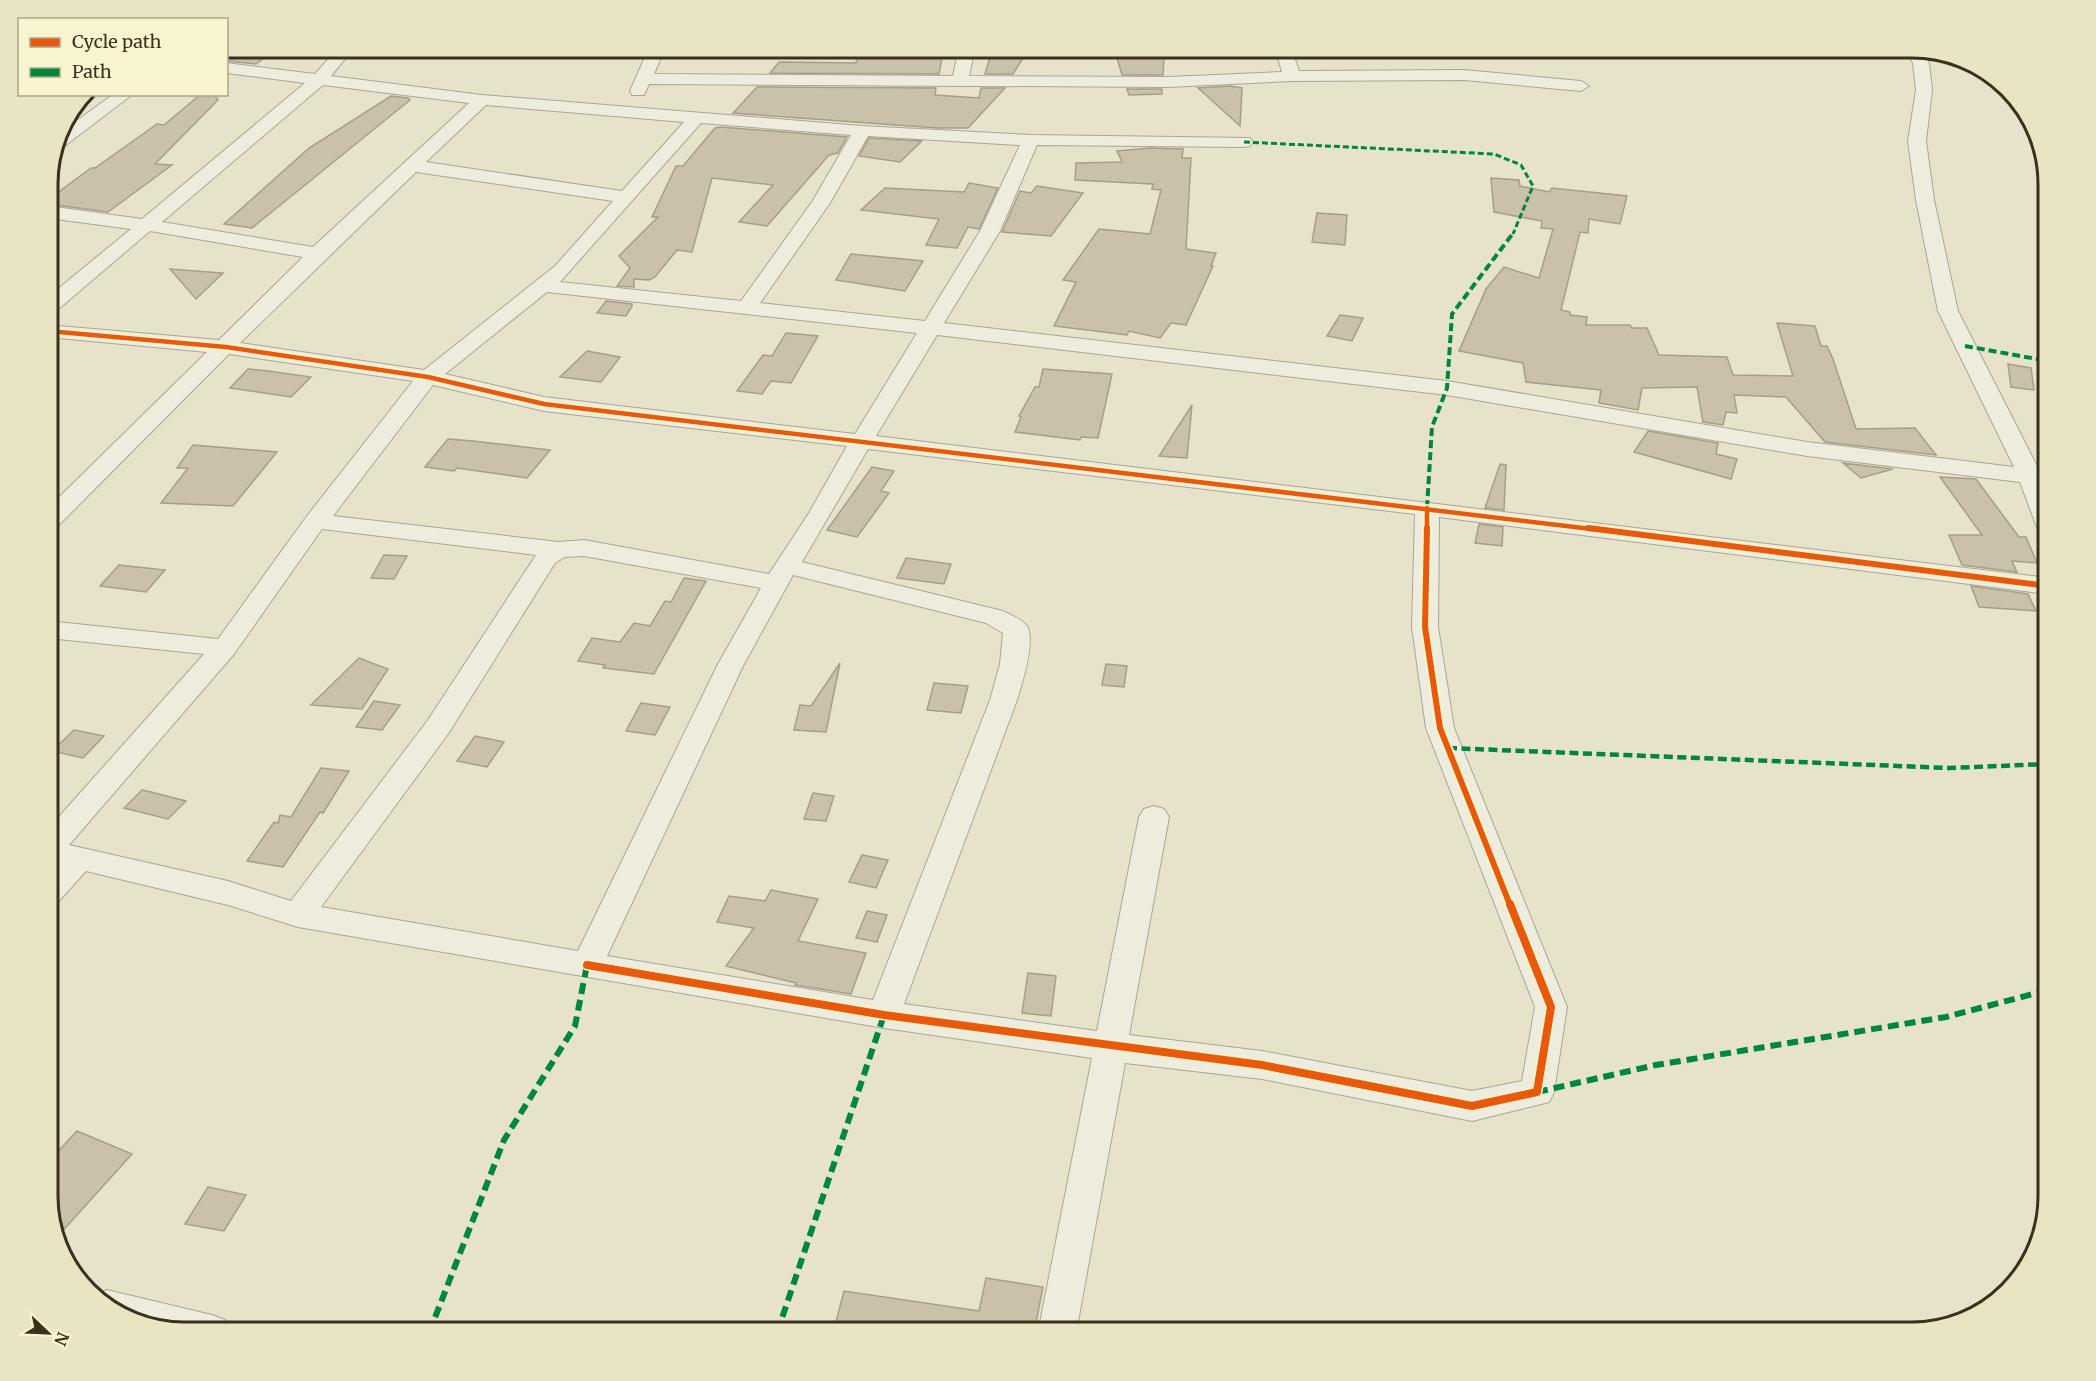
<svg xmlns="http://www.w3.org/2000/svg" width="2096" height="1381" font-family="Merriweather,serif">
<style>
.building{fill:#cac1ab;stroke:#a69e8a;stroke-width:1.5}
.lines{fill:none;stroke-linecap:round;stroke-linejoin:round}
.minor-casing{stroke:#aba694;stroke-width:2}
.minor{fill:#edecdd;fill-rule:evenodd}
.quiet-far3{stroke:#00873e;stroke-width:3;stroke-dasharray:6 3;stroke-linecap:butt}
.quiet-far2{stroke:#00873e;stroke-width:4;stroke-dasharray:8 4;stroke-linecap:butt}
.quiet-far1{stroke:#00873e;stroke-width:4.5;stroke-dasharray:9 4.5;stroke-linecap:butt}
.quiet{stroke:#00873e;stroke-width:6;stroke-dasharray:11 6;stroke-linecap:butt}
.cycleway-far2-casing{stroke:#f8f4d0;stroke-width:8}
.cycleway-far1-casing{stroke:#f8f4d0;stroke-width:10}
.cycleway-casing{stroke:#f8f4d0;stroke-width:11}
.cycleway-far2{stroke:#e8590c;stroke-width:4.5}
.cycleway-far1{stroke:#e8590c;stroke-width:6}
.cycleway{stroke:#e8590c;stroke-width:8}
.rim{fill:none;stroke:#3a301c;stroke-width:3}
</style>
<rect width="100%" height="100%" fill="#e6e3ca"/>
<!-- building -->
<path class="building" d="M 235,48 L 277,48 L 256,64 L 226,61 Z
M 904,52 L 904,58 L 942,58 L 939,74 L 770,73 L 779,62 L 856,63 L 857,58 L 882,57 L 882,53 Z
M 990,57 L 1023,58 L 1013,74 L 985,74 Z
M 1164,57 L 1163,75 L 1122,75 L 1117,58 Z
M 1230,86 L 1242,88 L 1240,126 L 1198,88 Z
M 757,87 L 936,88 L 935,95 L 979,98 L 981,88 L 1005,88 L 968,128 L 937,128 L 733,113 Z
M 1127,89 L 1162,89 L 1162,94 L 1129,95 Z
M 201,94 L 214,94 L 218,100 L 155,164 L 172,165 L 108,212 L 48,204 L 48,200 L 91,168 L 95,168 L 157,124 L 164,125 Z
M 391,96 L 408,98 L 410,100 L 252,228 L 224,224 L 309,148 Z
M 721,127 L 847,137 L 838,153 L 829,155 L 767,226 L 739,222 L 773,185 L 712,178 L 692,252 L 677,250 L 655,277 L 649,280 L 634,279 L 634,287 L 617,286 L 630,268 L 619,256 L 658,217 L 652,217 L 676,166 L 683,166 L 715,128 Z
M 869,138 L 922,141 L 900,162 L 859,156 Z
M 1150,148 L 1183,149 L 1182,158 L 1191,158 L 1186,249 L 1216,253 L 1211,266 L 1213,266 L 1186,325 L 1171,323 L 1160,338 L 1129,331 L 1127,335 L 1054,326 L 1076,282 L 1063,280 L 1099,229 L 1150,234 L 1161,190 L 1152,189 L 1153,184 L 1075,180 L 1076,163 L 1122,162 L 1117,151 Z
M 1491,178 L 1519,180 L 1520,186 L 1549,192 L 1552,188 L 1627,196 L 1620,224 L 1589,219 L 1588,233 L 1580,232 L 1561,310 L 1570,312 L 1570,315 L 1587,317 L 1586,325 L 1630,325 L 1632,328 L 1647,328 L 1659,355 L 1727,357 L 1733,375 L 1793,376 L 1777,323 L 1815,326 L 1821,346 L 1827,346 L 1833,359 L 1856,429 L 1915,428 L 1936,455 L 1825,442 L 1786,397 L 1734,395 L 1737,413 L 1726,412 L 1723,425 L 1703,422 L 1697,387 L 1642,388 L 1638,410 L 1599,403 L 1601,390 L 1526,382 L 1523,363 L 1459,351 L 1486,289 L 1504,267 L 1539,278 L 1553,229 L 1541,228 L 1542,221 L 1494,212 Z
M 969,183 L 998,188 L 979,229 L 968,227 L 957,248 L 926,245 L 939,219 L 861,210 L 885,188 L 964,192 Z
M 1037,186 L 1083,193 L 1051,236 L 1002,232 L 1020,191 L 1031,193 Z
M 1317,213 L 1347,215 L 1345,245 L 1312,242 Z
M 851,254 L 923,261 L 905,291 L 836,280 Z
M 170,269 L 223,273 L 196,299 Z
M 606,301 L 632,304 L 632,306 L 626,316 L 597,313 Z
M 1340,315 L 1363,318 L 1352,341 L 1327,336 Z
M 786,333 L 818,336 L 791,383 L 771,381 L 762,394 L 737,391 L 763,355 L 772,356 Z
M 587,351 L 620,357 L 601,382 L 560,377 Z
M 2008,364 L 2031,368 L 2034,390 L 2011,387 Z
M 248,369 L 268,371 L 311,377 L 291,397 L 230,388 Z
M 1043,369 L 1112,374 L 1098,438 L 1081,437 L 1080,440 L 1015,432 L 1021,417 L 1019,416 L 1035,387 L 1039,387 Z
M 1192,405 L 1187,458 L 1159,456 Z
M 1648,431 L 1718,443 L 1716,454 L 1737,459 L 1731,479 L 1634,452 Z
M 448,439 L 473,441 L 550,450 L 527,478 L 457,468 L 454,471 L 425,467 Z
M 193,445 L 277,452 L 233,506 L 161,503 L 188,468 L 177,468 Z
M 1843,463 L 1893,469 L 1861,478 Z
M 1500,464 L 1506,465 L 1504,510 L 1485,508 Z
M 872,467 L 894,471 L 881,491 L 889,493 L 857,537 L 827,530 Z
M 1940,477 L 1976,479 L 2019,537 L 2026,537 L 2037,563 L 2012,561 L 2017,572 L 1962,565 L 1949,535 L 1982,535 Z
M 1479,524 L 1503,527 L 1502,546 L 1475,543 Z
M 384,555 L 407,556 L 394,579 L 371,578 Z
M 906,558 L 951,564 L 944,584 L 897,578 Z
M 119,565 L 165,570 L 146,592 L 100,586 Z
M 684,578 L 706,581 L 654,674 L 603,668 L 605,665 L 578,661 L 592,638 L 620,642 L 634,623 L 650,626 L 665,601 L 671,602 Z
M 1971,586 L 2028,594 L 2036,611 L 1979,607 Z
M 359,658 L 388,669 L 362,709 L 311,705 Z
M 840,663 L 826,732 L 794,730 L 800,705 L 811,706 Z
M 1106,664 L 1127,666 L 1124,687 L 1102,685 Z
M 934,683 L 968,686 L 961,713 L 927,710 Z
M 374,701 L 400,705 L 382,730 L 356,727 Z
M 641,703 L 670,707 L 655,735 L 626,731 Z
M 74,730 L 104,736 L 83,758 L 52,751 Z
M 475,736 L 504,742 L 487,767 L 457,761 Z
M 321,768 L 349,771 L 323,813 L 320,812 L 283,867 L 247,861 L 274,822 L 278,823 L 280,815 L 291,817 Z
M 142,790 L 151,792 L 186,801 L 168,819 L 124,808 Z
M 813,793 L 834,796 L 826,821 L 804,819 Z
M 862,855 L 888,860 L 876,888 L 849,882 Z
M 771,890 L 818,899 L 798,941 L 866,953 L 851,994 L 795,985 L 796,983 L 726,966 L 754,928 L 717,922 L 729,896 L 765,901 Z
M 867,911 L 887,915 L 877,942 L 856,938 Z
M 1028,973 L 1056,976 L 1051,1016 L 1022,1013 Z
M 77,1131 L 132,1154 L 58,1236 L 48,1205 L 48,1162 Z
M 208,1187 L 246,1195 L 224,1231 L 185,1224 Z
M 986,1278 L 1043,1287 L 1034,1333 L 833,1333 L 844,1291 L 979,1311 Z"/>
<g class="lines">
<!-- minor casing -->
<g class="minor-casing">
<path id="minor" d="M 338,48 L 354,48 L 331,76 L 482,95 L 862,126 L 1031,135 L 1250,138 L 1253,142 L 1250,146 L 1244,147 L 1037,145 L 1000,231 L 944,323 L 1447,381 L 1807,442 L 2014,467 L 1938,311 L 1916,200 L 1908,141 L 1916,90 L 1913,63 L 1905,48 L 1923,52 L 1929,63 L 1932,90 L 1926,141 L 1934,200 L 1958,311 L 2042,476 L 2048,493 L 2048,532 L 2039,530 L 2036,525 L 2020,482 L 1807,456 L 1447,395 L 937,335 L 876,436 L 2048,578 L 2048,594 L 1439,517 L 1438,627 L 1454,728 L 1567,1007 L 1554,1092 L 1549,1102 L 1472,1121 L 1262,1079 L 1125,1063 L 1076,1333 L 1038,1333 L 1092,1058 L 884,1028 L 298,927 L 228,905 L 86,871 L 59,901 L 48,905 L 48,873 L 56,864 L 48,862 L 48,829 L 204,654 L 48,638 L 48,621 L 218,639 L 307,516 L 413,381 L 229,354 L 57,527 L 48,529 L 48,508 L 207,352 L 48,337 L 48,325 L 219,340 L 303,257 L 150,231 L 55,312 L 48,314 L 48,297 L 131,229 L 48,218 L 48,206 L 142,219 L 305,83 L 226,73 L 226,63 L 315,74 ZM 323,85 L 469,103 L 313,247 L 162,222 ZM 486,105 L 684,122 L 622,191 L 426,162 ZM 701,123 L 851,135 L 812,202 L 741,301 L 560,282 ZM 868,136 L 1020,145 L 980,231 L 925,321 L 760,303 L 830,203 ZM 416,172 L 613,201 L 555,266 L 424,370 L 240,343 ZM 547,292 L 917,333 L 855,434 L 544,397 L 445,374 ZM 433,385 L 544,411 L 847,446 L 809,513 L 769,574 L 584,540 L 559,542 L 333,516 ZM 868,449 L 1415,514 L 1412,627 L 1426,728 L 1535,1007 L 1522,1081 L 1472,1091 L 1262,1051 L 1129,1035 L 1169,817 L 1164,809 L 1154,806 L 1144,809 L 1139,817 L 1097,1031 L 904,1004 L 1017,700 C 1022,684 1036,640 1027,626 C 1022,619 1010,615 1003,611 L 802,562 ZM 322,529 L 536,555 L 428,720 L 291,901 L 228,881 L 69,845 L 234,654 ZM 584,556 L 761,588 L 717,666 L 578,951 L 321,907 L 448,734 L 555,563 L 565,557 ZM 793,575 L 986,623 L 1003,633 L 1000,664 L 990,700 L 873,1000 L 607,956 L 743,666 Z
M 649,48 L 665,48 L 654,74 L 953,76 L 959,48 L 975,48 L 969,76 L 1168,77 L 1282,72 L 1275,48 L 1291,48 L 1299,71 L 1464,70 L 1581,81 L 1589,86 L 1581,91 L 1464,80 L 1292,81 L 1168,87 L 649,84 L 644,95 L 632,95 L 630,91 Z
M 114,94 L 133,94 L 62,148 L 55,149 L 58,134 Z
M 107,1290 L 212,1315 L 225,1320 L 231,1333 L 185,1333 L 109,1310 L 95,1295 Z"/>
</g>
<!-- minor -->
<use href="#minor" class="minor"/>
<!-- quiet-far3 -->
<path class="quiet-far3" d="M 1244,142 L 1494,154 L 1521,165 L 1533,186 L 1513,234"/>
<!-- quiet-far2 -->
<path class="quiet-far2" d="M 1965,346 L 2048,361
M 1427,508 L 1432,427 L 1447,388 L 1452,314 L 1514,232"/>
<!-- quiet-far1 -->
<path class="quiet-far1" d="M 1448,748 L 1949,768 L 2048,764"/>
<!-- quiet -->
<path class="quiet" d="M 1537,1092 L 1656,1065 L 1946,1017 L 2048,990
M 429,1333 L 504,1140 L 575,1026 L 587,965
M 777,1333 L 884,1015"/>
<!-- cycleway-far2 casing -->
<g class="cycleway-far2-casing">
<path id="cycleway-far2" d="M 48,331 L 226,347 L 428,377 L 544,404 L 1600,530
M 1427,530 L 1427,508"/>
</g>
<!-- cycleway-far1 casing -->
<g class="cycleway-far1-casing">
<path id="cycleway-far1" d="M 1427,528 L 1425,627 L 1440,728 L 1510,905
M 1588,528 L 2048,586"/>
</g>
<!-- cycleway casing -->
<g class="cycleway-casing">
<path id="cycleway" d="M 587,965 L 884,1015 L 1262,1065 L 1472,1106 L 1537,1092 L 1551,1007 L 1510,904"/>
</g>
<!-- cycleway-far2 -->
<use href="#cycleway-far2" class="cycleway-far2"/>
<!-- cycleway-far1 -->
<use href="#cycleway-far1" class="cycleway-far1"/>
<!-- cycleway -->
<use href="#cycleway" class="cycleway"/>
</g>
<!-- crop -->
<path d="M0 0H2096V1381H0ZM184 58H1912A126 126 0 0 1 2038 184V1196A126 126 0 0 1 1912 1322H184A126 126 0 0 1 58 1196V184A126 126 0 0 1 184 58Z" fill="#e9e4c2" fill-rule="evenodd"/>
<path class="rim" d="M184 58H1912A126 126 0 0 1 2038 184V1196A126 126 0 0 1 1912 1322H184A126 126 0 0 1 58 1196V184A126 126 0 0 1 184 58Z"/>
<!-- legend -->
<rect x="18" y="18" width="210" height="78" fill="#f8f4d0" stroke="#aca688" stroke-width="1.5"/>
<rect x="30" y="38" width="30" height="9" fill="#e8590c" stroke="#aca688" stroke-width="1.5"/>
<text x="72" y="48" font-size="18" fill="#3a301c">Cycle path</text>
<rect x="30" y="68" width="30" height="9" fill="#00873e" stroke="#aca688" stroke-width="1.5"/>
<text x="72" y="78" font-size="18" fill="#3a301c">Path</text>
<!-- north arrow -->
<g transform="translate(48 1333) rotate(113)" stroke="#f8f4d0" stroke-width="4.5" paint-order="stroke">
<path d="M0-4.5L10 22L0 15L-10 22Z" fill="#3a301c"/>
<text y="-9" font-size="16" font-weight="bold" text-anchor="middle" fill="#3a301c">N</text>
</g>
</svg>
